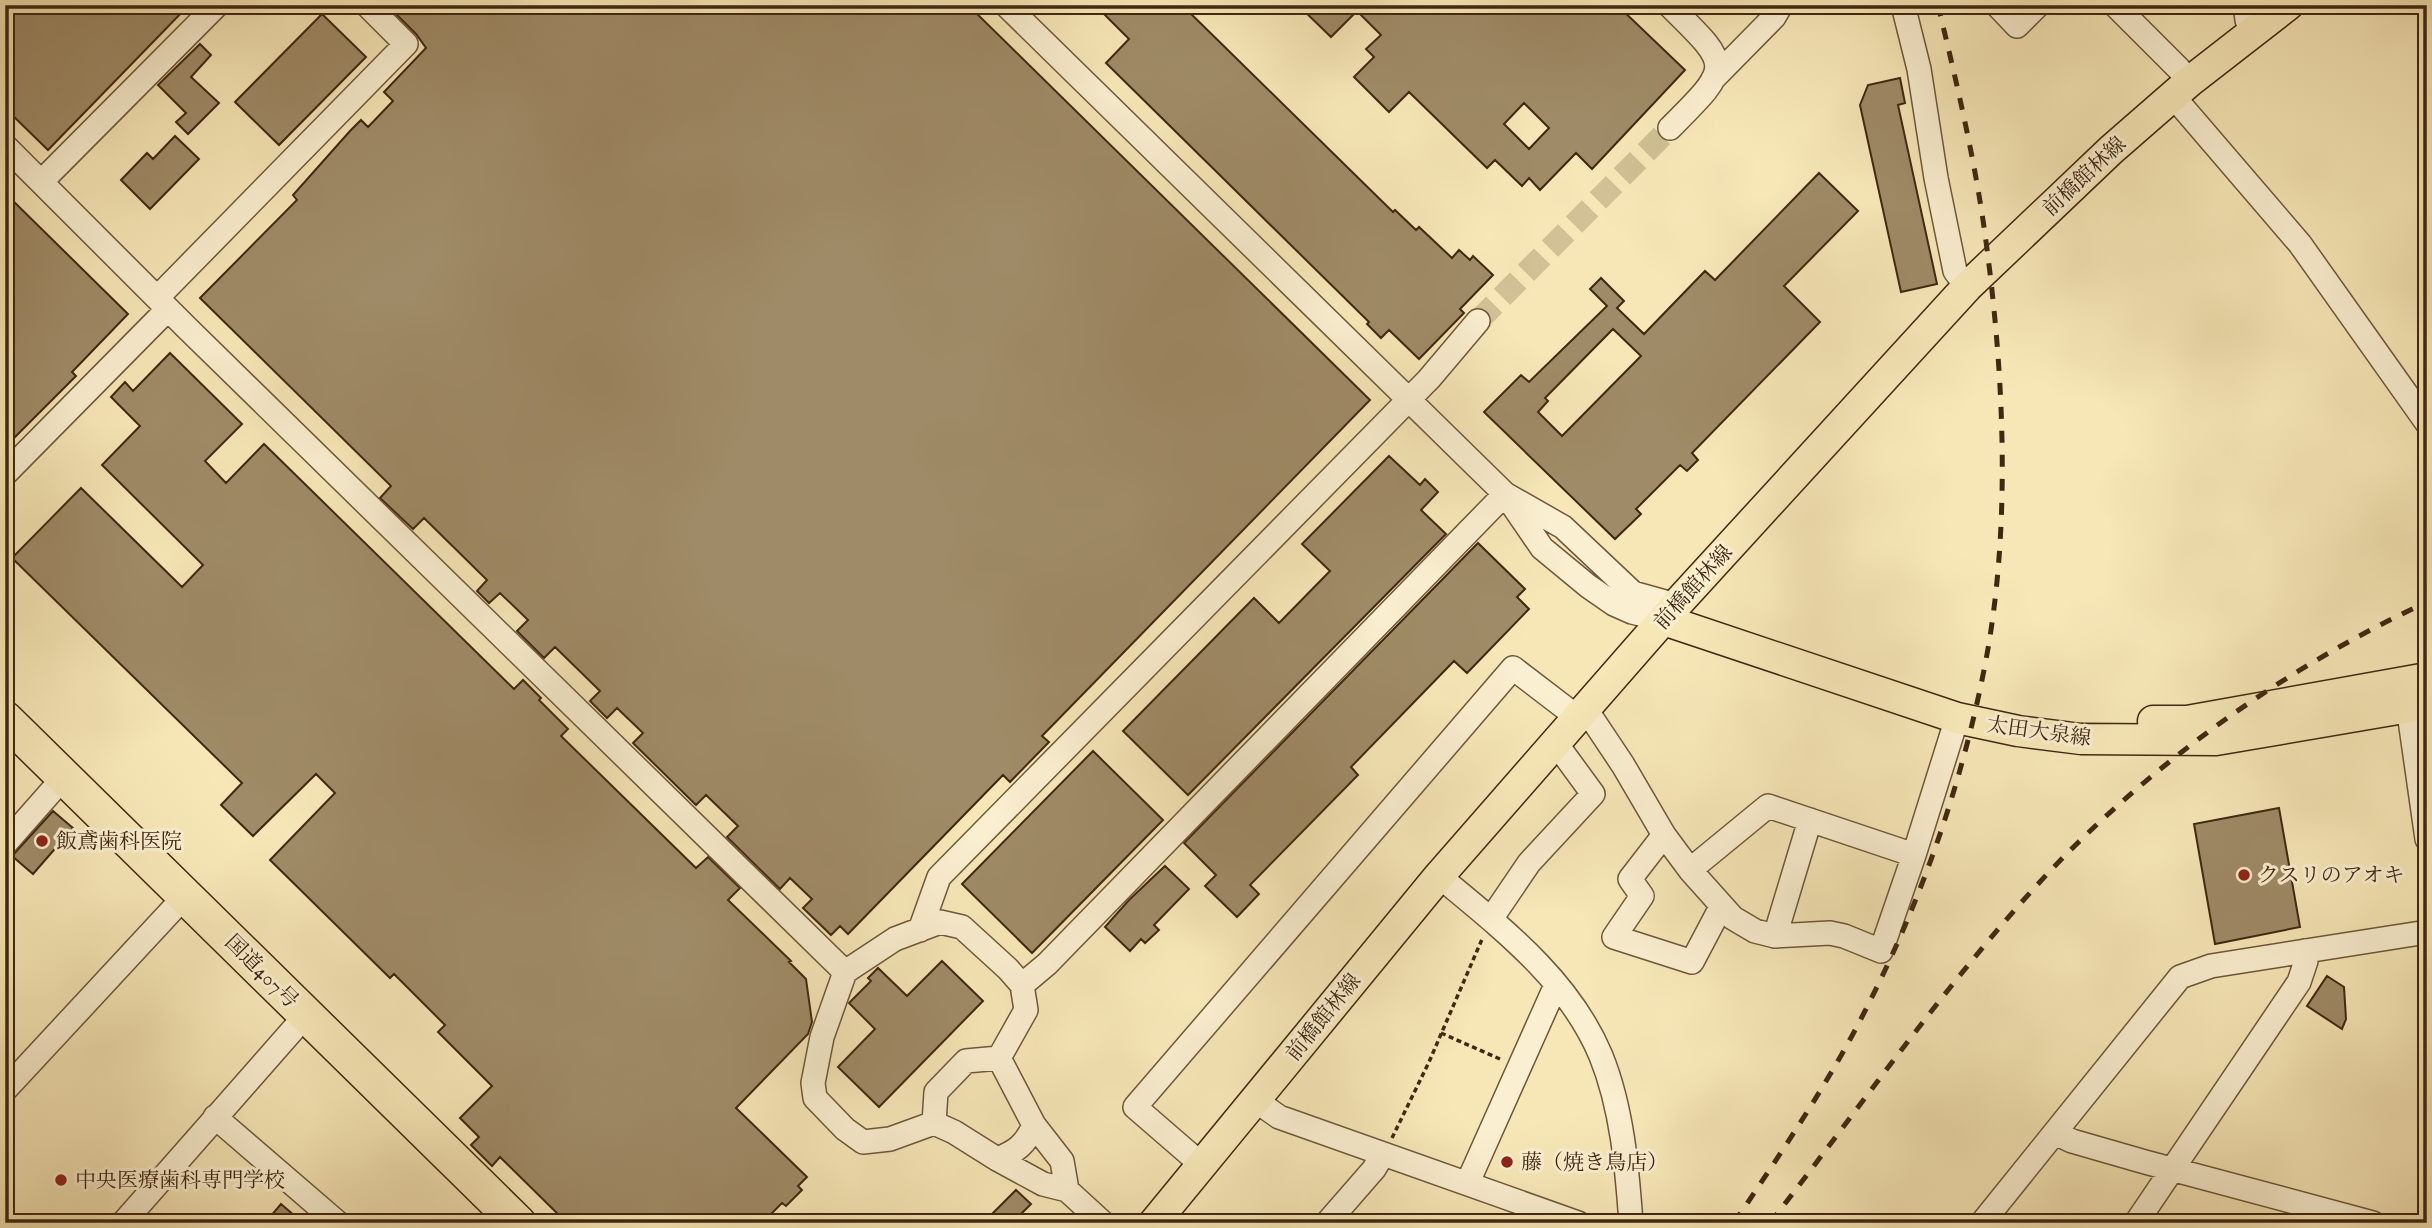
<svg xmlns="http://www.w3.org/2000/svg" width="2432" height="1228" font-family="'IM FELL English','Noto Serif JP',serif">
<style>
.building{fill:#9f8b67;stroke:#402711;stroke-width:2;fill-rule:evenodd}
.lines{fill:none;stroke-linecap:round;stroke-linejoin:round}
.minor-tunnel{stroke:#d2c196;stroke-width:23;stroke-dasharray:23 11;stroke-linecap:butt}
.minor-casing{stroke:#6e573a;stroke-width:26}
.major-casing{stroke:#402711;stroke-width:33}
.highway-casing{stroke:#402711;stroke-width:38}
.path{stroke:#402711;stroke-width:3.5;stroke-dasharray:5 3.5;stroke-linecap:butt}
.minor{stroke:#faefd0;stroke-width:23}
.major{stroke:#f7e7b7;stroke-width:30}
.highway{stroke:#f7e7b7;stroke-width:35}
.rail{stroke:#402711;stroke-width:5;stroke-dasharray:12 12;stroke-linecap:butt}
.poi-dot{fill:#8f2418;stroke:#faefd0;stroke-width:2.5}
.labels{text-anchor:middle;stroke-width:6;stroke-linejoin:round;paint-order:stroke}
.street-label{font-size:21px;fill:#402711;stroke:#faefd0}
.poi-label{font-size:21px;fill:#402711;stroke:#faefd0;text-anchor:start}
</style>
<rect width="100%" height="100%" fill="#f7e7b7"/>
<filter id="stains"><feTurbulence type="fractalNoise" baseFrequency=".00286" numOctaves="4"/><feColorMatrix values="0 0 0 0 .2 0 0 0 0 .09 0 0 0 0 .02 0 0 0 .5 -.17"/></filter>
<radialGradient id="worn" r=".72"><stop offset=".6" stop-color="#630" stop-opacity="0"/><stop offset="1" stop-color="#630" stop-opacity=".3"/></radialGradient>
<!-- building -->
<path class="building" d="M 5,5 L 189,5 L 48,150 L 5,108 Z
M 387,5 L 968,5 L 1370,400 L 1042,736 L 1049,742 L 1010,782 L 1003,775 L 848,934 L 840,926 L 831,935 L 803,908 L 812,899 L 790,878 L 780,889 L 727,837 L 738,826 L 706,795 L 696,805 L 633,743 L 643,733 L 617,708 L 607,718 L 590,701 L 600,691 L 555,647 L 544,658 L 517,631 L 528,620 L 500,593 L 489,603 L 477,591 L 487,580 L 424,518 L 413,529 L 380,498 L 391,486 L 200,298 L 297,200 L 293,195 L 350,131 L 361,120 L 368,127 L 393,101 L 384,92 L 426,48 L 416,34 Z
M 1095,5 L 1182,5 L 1393,212 L 1395,210 L 1416,230 L 1419,227 L 1452,258 L 1459,250 L 1470,260 L 1473,256 L 1493,275 L 1460,309 L 1464,313 L 1419,359 L 1389,330 L 1381,338 L 1367,324 L 1369,322 L 1106,63 L 1129,39 Z
M 1298,5 L 1617,5 L 1685,70 L 1592,169 L 1576,153 L 1540,190 L 1529,178 L 1522,186 L 1495,160 L 1487,168 L 1409,92 L 1389,112 L 1354,77 L 1374,57 L 1366,49 L 1381,35 L 1357,11 L 1331,37 ZM 1524,103 L 1549,128 L 1529,149 L 1504,124 Z
M 322,14 L 366,57 L 279,145 L 235,102 Z
M 200,44 L 211,55 L 191,77 L 219,103 L 188,134 L 176,122 L 186,113 L 158,85 Z
M 1900,78 L 1905,103 L 1898,105 L 1937,284 L 1901,292 L 1860,105 L 1868,85 Z
M 175,136 L 199,159 L 150,209 L 121,180 L 147,153 L 153,159 Z
M 1819,173 L 1858,211 L 1784,286 L 1820,322 L 1692,453 L 1698,460 L 1687,471 L 1680,465 L 1636,509 L 1641,514 L 1615,539 L 1484,412 L 1521,375 L 1529,382 L 1607,306 L 1590,289 L 1601,278 L 1624,301 L 1617,308 L 1644,334 L 1705,271 L 1715,280 ZM 1613,329 L 1641,356 L 1562,436 L 1538,412 L 1548,401 L 1545,398 Z
M 5,193 L 128,314 L 72,372 L 76,376 L 5,447 Z
M 170,353 L 242,424 L 205,461 L 226,483 L 264,444 L 514,689 L 523,680 L 541,698 L 539,700 L 568,729 L 561,736 L 696,868 L 708,857 L 740,888 L 728,900 L 791,961 L 789,962 L 806,979 L 812,1022 L 808,1034 L 736,1108 L 807,1177 L 798,1186 L 802,1190 L 786,1206 L 782,1203 L 762,1223 L 567,1223 L 500,1157 L 492,1166 L 471,1145 L 479,1137 L 460,1118 L 492,1086 L 438,1032 L 445,1025 L 394,974 L 390,978 L 270,860 L 335,793 L 316,774 L 253,836 L 221,805 L 242,783 L 12,558 L 81,488 L 182,587 L 203,565 L 102,465 L 140,426 L 111,397 L 125,382 L 133,391 Z
M 1389,456 L 1420,485 L 1425,479 L 1438,492 L 1421,510 L 1446,534 L 1188,795 L 1123,731 L 1254,598 L 1279,623 L 1330,571 L 1302,544 Z
M 1478,543 L 1525,589 L 1517,597 L 1529,609 L 1467,673 L 1454,661 L 1351,767 L 1358,775 L 1250,885 L 1259,894 L 1237,917 L 1205,886 L 1216,875 L 1184,843 Z
M 1093,751 L 1163,820 L 1032,953 L 962,884 Z
M 2279,808 L 2300,927 L 2215,944 L 2194,824 Z
M 53,811 L 73,828 L 33,874 L 12,856 Z
M 1165,866 L 1189,889 L 1154,925 L 1159,930 L 1145,943 L 1141,939 L 1130,951 L 1105,927 L 1129,900 Z
M 942,961 L 983,1001 L 879,1107 L 838,1067 L 875,1029 L 849,1003 L 871,981 L 868,978 L 878,968 L 907,996 Z
M 2327,976 L 2344,987 L 2346,1019 L 2342,1029 L 2307,1006 Z
M 1016,1190 L 1031,1204 L 1012,1223 L 983,1223 Z
M 281,1204 L 303,1223 L 265,1223 Z"/>
<g class="lines">
<!-- minor-tunnel -->
<path class="minor-tunnel" d="M 1478,321 L 1670,128"/>
<!-- minor casing -->
<g class="minor-casing">
<path id="minor" d="M 1006,5 L 1505,494 L 1563,527 L 1633,593 L 1676,605
M 1669,5 C 1732,67 1733,65 1670,128
M 1903,5 L 1919,69 L 1936,178 L 1955,271 L 1967,287
M 1997,5 L 2017,26 L 2038,5
M 2115,5 L 2179,69 L 2189,82
M 2245,5 L 2247,20 L 2252,33
M 1713,79 L 1774,17 L 1781,5
M 2173,96 L 2300,244 L 2427,423
M 5,146 L 186,327 L 845,972
M 41,182 L 217,5
M 157,298 L 406,44 L 367,5
M 5,474 L 168,309
M 2406,692 L 2427,839
M 1585,708 L 1623,765 L 1664,835 L 1690,870 L 1733,918 L 1755,931 L 1775,936 L 1830,933 L 1844,936 L 1881,951 L 1914,855 L 1957,718
M 1664,835 L 1630,879 L 1642,896 L 1614,937 L 1692,962 L 1721,907
M 5,844 L 64,777
M 1690,870 L 1768,806 L 1914,855
M 1439,876 C 1500,927 1569,979 1601,1056 C 1622,1108 1627,1167 1631,1223
M 1491,919 L 1529,863 L 1593,794 L 1555,742
M 920,930 L 939,877 L 1429,379 L 1478,321
M 1775,936 L 1810,820
M 1022,985 L 1047,964 L 1505,494 L 1542,548 L 1588,586 L 1614,604 L 1632,612 L 1664,620
M 5,1090 L 186,895
M 1255,1100 L 1279,1117 L 1578,1223
M 215,1117 L 338,1223
M 934,1123 L 936,1092 L 966,1061 L 999,1058
M 2055,1133 L 2072,1141 L 2145,1162 L 2373,1223
M 997,1159 C 1016,1152 1026,1144 1034,1125
M 1202,1165 L 1135,1107 L 1513,668 L 1577,717
M 1468,1182 L 1556,985
M 1067,1190 L 1062,1161 L 1034,1125 L 999,1058 L 1026,1010 L 1022,985 L 1008,969 L 962,927 L 940,922 L 895,939 L 845,972 L 822,1037 L 813,1083 L 815,1098 L 845,1129 L 863,1142 L 890,1139 L 934,1123 L 954,1132 L 997,1159 L 1043,1184 L 1067,1190 L 1103,1223
M 123,1223 L 306,1015
M 1327,1223 L 1374,1169 L 1383,1154
M 1982,1223 L 2180,977 L 2211,966 L 2427,932
M 2136,1223 L 2299,982 L 2306,961 L 2305,951"/>
</g>
<!-- major casing -->
<g class="major-casing">
<path id="major" d="M 1664,620 L 1957,718 L 2018,731 L 2081,739 L 2216,740 L 2427,704
M 2153,721 L 2187,721 L 2427,678
M 1154,1223 L 1439,876 L 1676,605 L 1967,287 L 2111,150 L 2189,82 L 2288,5"/>
</g>
<!-- highway casing -->
<g class="highway-casing">
<path id="highway" d="M 5,719 L 518,1223"/>
</g>
<!-- path -->
<path class="path" d="M 1441,1033 L 1500,1059
M 1392,1138 L 1429,1062 L 1483,937"/>
<!-- minor -->
<use href="#minor" class="minor"/>
<!-- major -->
<use href="#major" class="major"/>
<!-- highway -->
<use href="#highway" class="highway"/>
<!-- rail -->
<path class="rail" d="M 1734,1223 C 1782,1151 1831,1080 1869,1003 C 1921,900 1960,789 1983,675 C 2013,530 2004,365 1983,220 C 1972,147 1955,76 1938,5
M 1770,1223 C 1862,1105 1948,980 2050,871 C 2157,759 2287,667 2427,602"/>
</g>
<!-- markers -->
<g class="poi-dot">
<circle cx="42" cy="841" r="7"/>
<circle cx="2244" cy="875" r="7"/>
<circle cx="1507" cy="1162" r="7"/>
<circle cx="61" cy="1180" r="7"/>
</g>
<g class="labels">
<!-- street labels -->
<g class="street-label">
<text transform="translate(2084 176) rotate(-43)" y="7">前橋館林線</text>
<text transform="translate(1693 587) rotate(-48)" y="7">前橋館林線</text>
<text transform="translate(2039 731) rotate(8)" y="7">太田大泉線</text>
<text transform="translate(262 971) rotate(45)" y="7">国道407号</text>
<text transform="translate(1323 1017) rotate(-51)" y="7">前橋館林線</text>
</g>
<!-- poi labels -->
<g class="poi-label">
<text x="56" y="848">飯鳶歯科医院</text>
<text x="2258" y="882">クスリのアオキ</text>
<text x="1521" y="1169">藤（焼き鳥店）</text>
<text x="75" y="1187">中央医療歯科専門学校</text>
</g>
</g>
<!-- margin -->
<rect width="2432" height="1228" fill="none" stroke="#f7e7b7" stroke-width="28"/>
<rect x="7" y="7" width="2418" height="1214" fill="none" stroke="#402711" stroke-width="3.5"/>
<rect x="14" y="14" width="2404" height="1200" fill="none" stroke="#402711" stroke-width="2"/>
<rect width="100%" height="100%" filter="url(#stains)"/>
<rect width="100%" height="100%" fill="url(#worn)"/>
</svg>
